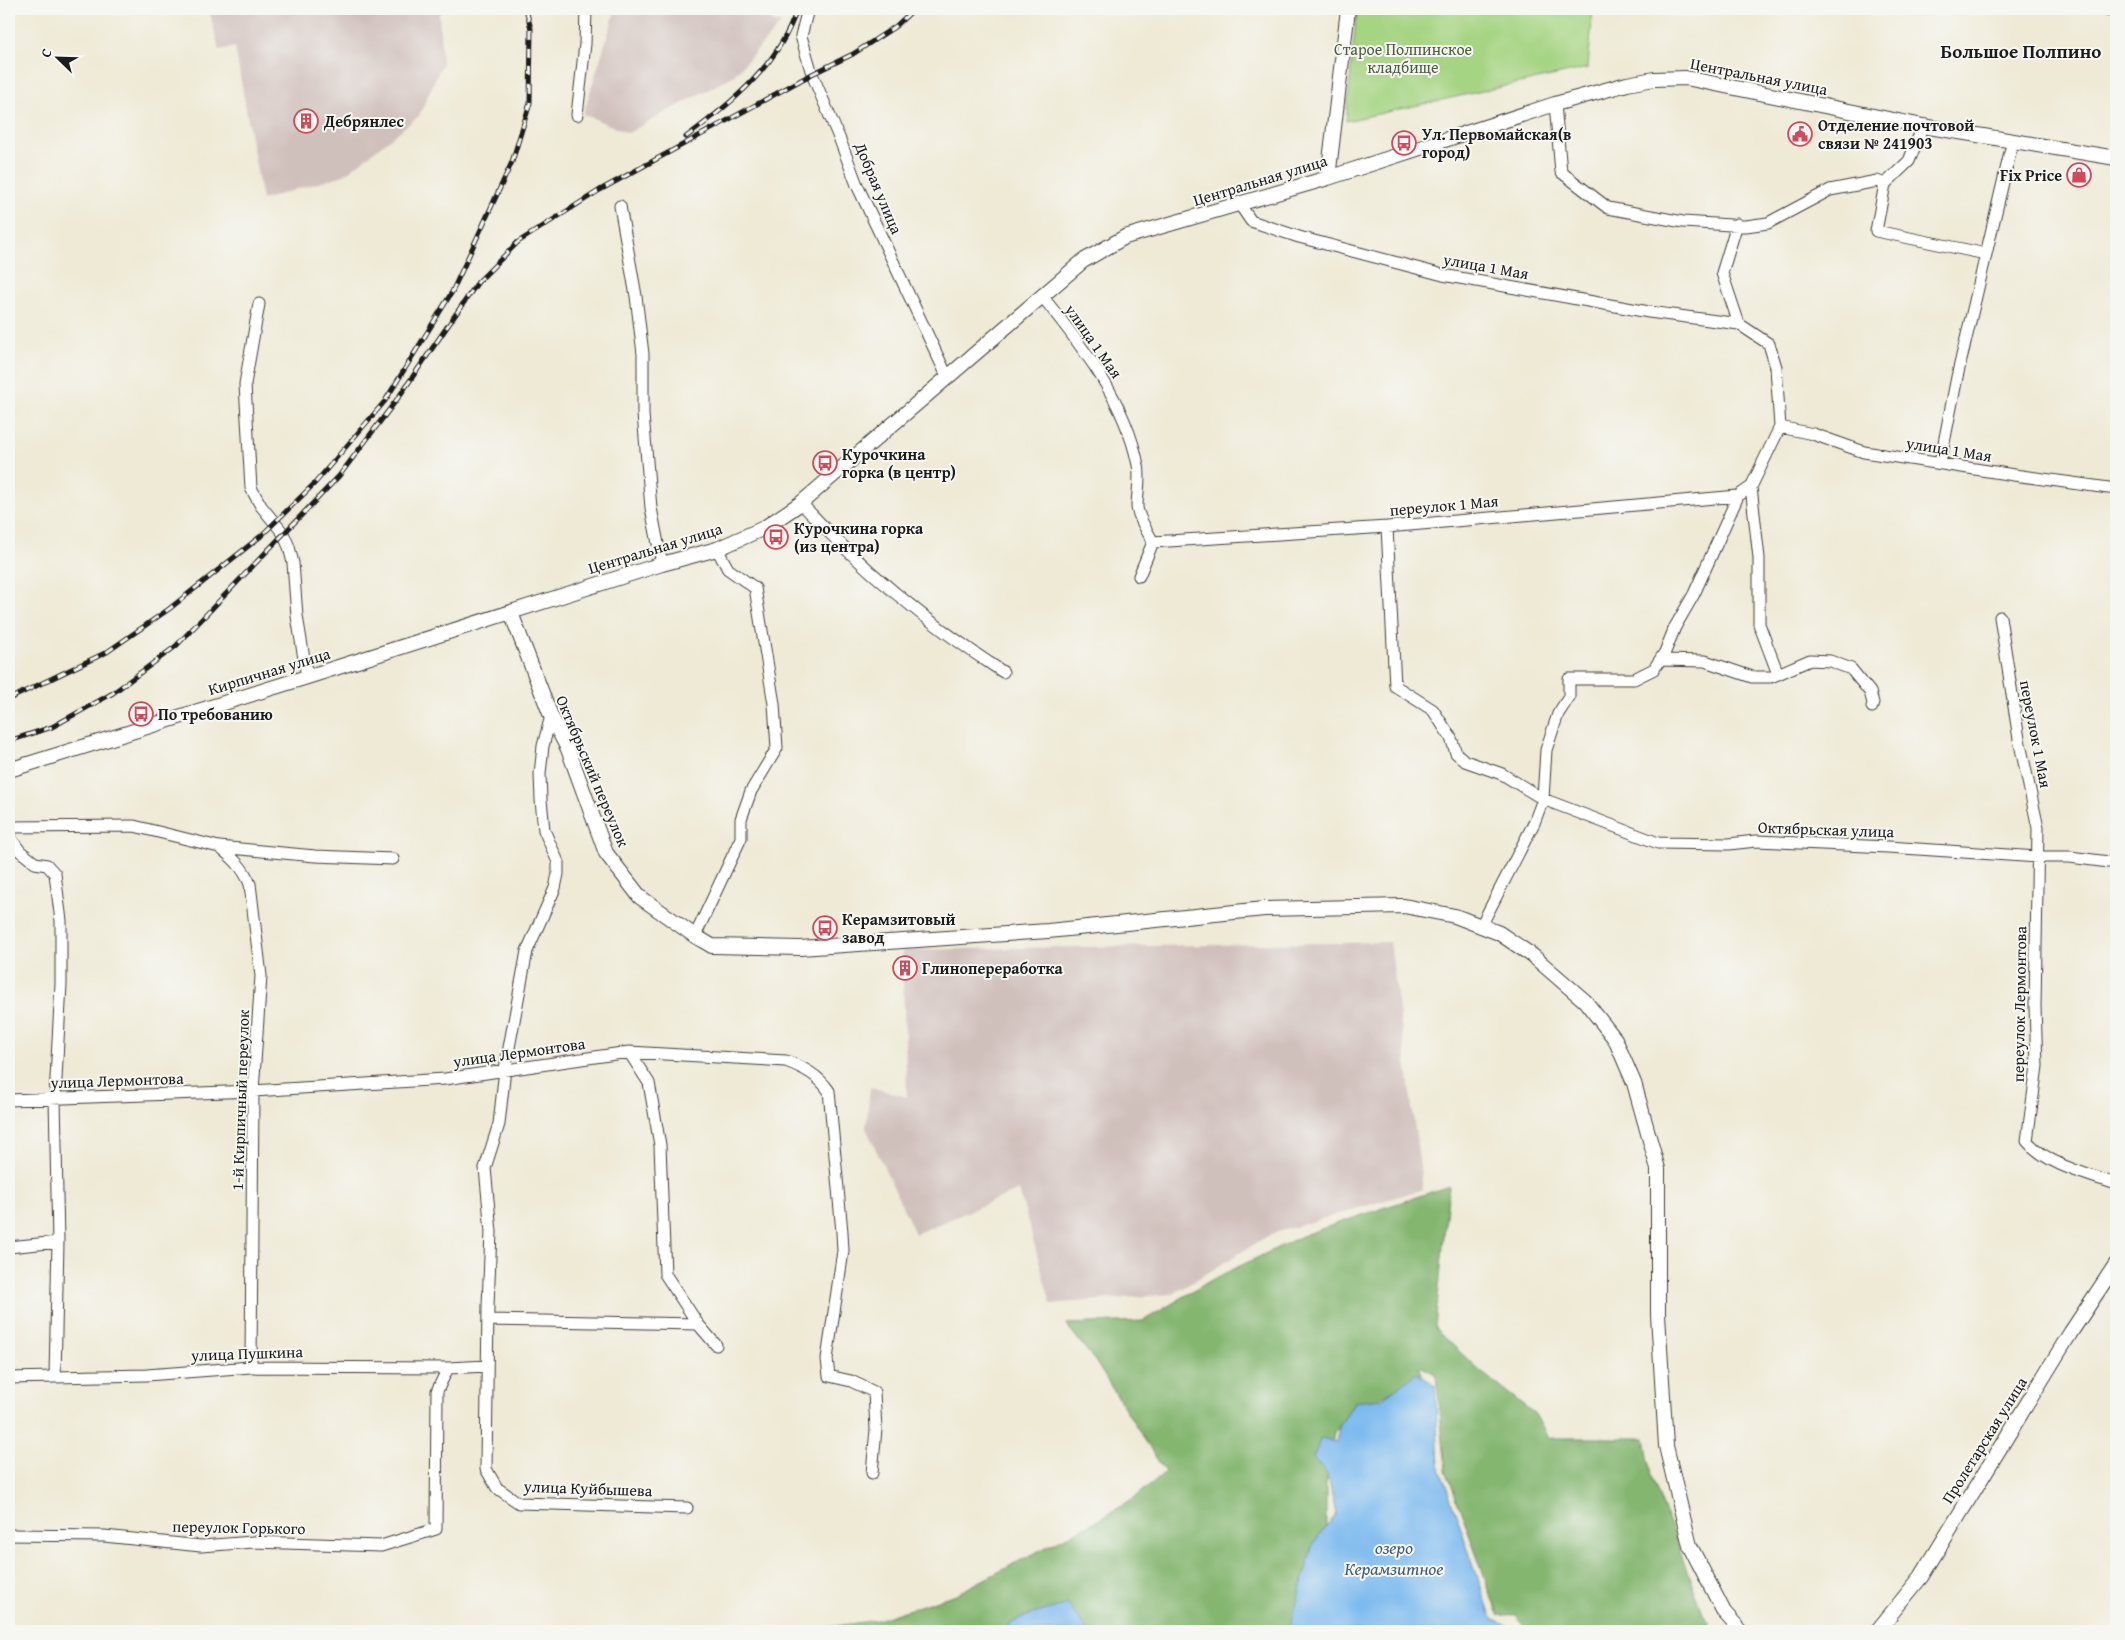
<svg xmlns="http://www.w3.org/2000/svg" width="2125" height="1640" font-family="'Gentium Book Plus',serif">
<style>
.industrial{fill:#d0c0bc}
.green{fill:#a5d482;stroke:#60784f}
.forest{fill:#84b670;stroke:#506946}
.water{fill:#7bbaef;stroke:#4c6b86}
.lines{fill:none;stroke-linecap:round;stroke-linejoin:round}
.minor-casing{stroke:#3c3b38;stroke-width:13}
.tertiary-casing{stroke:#3c3b38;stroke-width:16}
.minor{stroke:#fff;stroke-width:11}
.tertiary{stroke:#fff;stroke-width:14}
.rail-casing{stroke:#1c1c1c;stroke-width:5}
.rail{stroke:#f6f6f2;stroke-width:3;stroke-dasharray:9;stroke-linecap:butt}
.labels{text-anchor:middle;stroke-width:4;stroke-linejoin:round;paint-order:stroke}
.park-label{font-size:16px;fill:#4c5c40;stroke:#f6f6f2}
.street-label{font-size:16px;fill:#1c1c1c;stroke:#f6f6f2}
.poi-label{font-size:16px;font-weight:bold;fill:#1c1c1c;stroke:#f6f6f2;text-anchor:start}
.water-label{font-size:18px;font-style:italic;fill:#425b70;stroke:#f6f6f2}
.quarter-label{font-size:19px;font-weight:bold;fill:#1c1c1c;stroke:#f6f6f2}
</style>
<rect width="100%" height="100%" fill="#f6f6f2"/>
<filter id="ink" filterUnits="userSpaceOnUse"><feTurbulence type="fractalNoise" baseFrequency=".02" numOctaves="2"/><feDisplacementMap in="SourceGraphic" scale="10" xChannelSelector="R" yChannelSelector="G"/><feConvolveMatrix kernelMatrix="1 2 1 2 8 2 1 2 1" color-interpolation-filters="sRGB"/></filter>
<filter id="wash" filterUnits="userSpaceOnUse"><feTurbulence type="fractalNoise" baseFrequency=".0096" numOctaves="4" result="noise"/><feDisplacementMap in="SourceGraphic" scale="20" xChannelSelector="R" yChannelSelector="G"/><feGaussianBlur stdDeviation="1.12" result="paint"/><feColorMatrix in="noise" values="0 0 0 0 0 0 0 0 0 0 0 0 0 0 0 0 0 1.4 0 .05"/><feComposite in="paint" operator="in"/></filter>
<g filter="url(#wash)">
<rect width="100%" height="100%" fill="#efead6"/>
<!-- industrial -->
<path class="industrial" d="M 209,9 L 447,9 L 439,14 L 442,64 L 419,116 L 344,175 L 262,200 L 235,47 L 219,50 Z
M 616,9 L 761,9 L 759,15 L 781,24 L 733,76 L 628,133 L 583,114 Z
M 1390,942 L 1423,1189 L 1271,1234 L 1173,1294 L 1051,1304 L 1019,1190 L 915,1234 L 866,1128 L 870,1087 L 907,1097 L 902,950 Z"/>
<!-- green -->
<path class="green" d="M 1357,9 L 1593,9 L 1588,68 L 1346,121 Z"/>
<!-- forest -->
<path class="forest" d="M 1449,1186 L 1435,1328 L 1480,1371 L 1535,1414 L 1548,1438 L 1645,1438 L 1651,1475 L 1704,1615 L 1711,1623 L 1704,1631 L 1528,1631 L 1515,1616 L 1498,1615 L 1446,1470 L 1436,1374 L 1418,1366 L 1426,1385 L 1391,1391 L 1360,1409 L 1334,1432 L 1326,1485 L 1326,1560 L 1301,1631 L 1088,1631 L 1081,1624 L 1042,1612 L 1020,1618 L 1000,1631 L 802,1631 L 877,1620 L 956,1594 L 1104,1517 L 1137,1496 L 1165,1472 L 1095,1361 L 1066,1324 L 1143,1321 L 1213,1279 L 1306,1234 Z"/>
<!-- water -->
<path class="water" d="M 1417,1373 L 1435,1385 L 1439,1465 L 1492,1619 L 1520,1631 L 1289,1631 L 1313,1543 L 1336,1514 L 1328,1476 L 1313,1458 L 1321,1438 L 1336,1442 L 1339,1427 L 1354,1402 L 1381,1399 Z
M 1067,1604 L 1088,1631 L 1000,1631 L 1020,1618 Z"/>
</g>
<g filter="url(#ink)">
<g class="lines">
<!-- minor casing -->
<g class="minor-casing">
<path id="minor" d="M 808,9 L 801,36 L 812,74 L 840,140 L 857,185 L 947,376
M 2104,9 L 2116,10
M 1555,104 L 1561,172 L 1608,208 L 1683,222 L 1746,226 L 1768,223 L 1830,190 L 1877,181 L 1885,184
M 577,115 L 585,44 L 586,9
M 1923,126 L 1909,161 L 1885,184 L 1876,231 L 1986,254
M 1240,205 L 1251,221 L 1299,237 L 1443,275 L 1649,312 L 1739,324
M 620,206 L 636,296 L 643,354 L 643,414 L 651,508 L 662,564
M 1042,296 C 1082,346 1125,400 1138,465 C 1141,479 1137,494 1137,507 C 1138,518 1148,532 1153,542 L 1139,576
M 259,304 L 245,384 L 251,488 L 261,506 L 283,533 L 289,547 L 293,563 L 297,616 L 307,677
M 1780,427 L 1813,434 L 1864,452 L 2014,475 L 2116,489
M 1940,463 L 1957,377 L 2013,140
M 1751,487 L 1759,558 L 1759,624 L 1778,674
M 801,503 C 860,568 929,624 1003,672
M 1387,527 L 1395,686 L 1433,710 L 1451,738 L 1456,753 L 1465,761 L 1502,774 L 1543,799 L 1658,843 L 1729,844 L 1756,841 L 1888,847 L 2038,857 L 2070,857 L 2116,863
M 1153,542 L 1387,527 L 1738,496
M 2000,617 L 2019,739 L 2038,828 L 2035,1006 L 2037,1066 L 2027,1141 C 2048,1165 2086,1174 2116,1184
M 1660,660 L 1705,661 L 1752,677 L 1771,677 L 1810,660 L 1830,661 L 1851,669 L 1870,692 L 1873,703 L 1872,707
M 551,716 L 543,746 L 540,774 L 541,800 L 544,830 L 558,862 L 558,874 L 555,888 L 527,951 L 505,1069 L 499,1124 L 485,1168 L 491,1232 L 488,1306 L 486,1469 L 497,1488 L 519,1503 L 687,1508
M 9,827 L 134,826 L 219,847 L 315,856 L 393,859
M 9,836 L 20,851 L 35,863 L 47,865 L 55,874 L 61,921 L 61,984 L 55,1098 L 58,1242 L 55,1376
M 219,847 C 233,858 243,867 250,884 L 261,976 L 253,1091 L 251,1367
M 1481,926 L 1534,823 L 1543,799 L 1546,750 L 1558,714 L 1569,697 L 1569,679 L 1634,679 L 1654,669 L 1665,652 L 1675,627 L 1694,594 L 1738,496 L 1751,487 L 1780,427 L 1776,367 L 1769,344 L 1739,324 L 1722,273 L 1737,224
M 695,936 L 741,838 L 741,819 L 751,791 L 777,748 L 774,704 L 755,588 L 728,569 L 717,549
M 629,1052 L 649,1083 L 660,1145 L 665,1274 L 698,1324
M 9,1100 L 253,1091 L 445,1079 L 629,1052 L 786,1061 C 804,1068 818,1075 829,1091 L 842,1232 L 843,1251 L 827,1359 L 829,1376 L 851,1381 L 874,1392 L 876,1429 L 872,1473
M 9,1247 L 58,1242
M 488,1320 L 698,1324 L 716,1345
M 9,1378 L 147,1375 L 251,1367 L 448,1368 L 487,1366
M 9,1535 L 104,1536 L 201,1546 L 253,1542 L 381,1546 L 436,1529 L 437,1391 L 448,1368"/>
</g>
<!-- tertiary casing -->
<g class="tertiary-casing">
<path id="tertiary" d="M 1328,178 L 1348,9
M 511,613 L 551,716 L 568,749 L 606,853 L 640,897 L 695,936 L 712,946 L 800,948 L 1048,931 L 1264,909 L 1404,906 L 1455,916 L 1499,933 L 1533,956 L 1585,1001 L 1615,1039 L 1634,1083 L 1658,1169 L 1658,1315 L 1666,1446 L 1690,1546 L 1724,1612 L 1741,1631
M 9,770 L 307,677 L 662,564 L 717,549 L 764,528 L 801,503 L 1083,261 L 1125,237 L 1328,178 L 1555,104 L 1627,84 L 1654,79 L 1686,78 L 1923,126 L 2116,158
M 1877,1631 L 1921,1577 L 2071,1332 L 2116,1264"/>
</g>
<!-- minor -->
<use href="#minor" class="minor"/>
<!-- tertiary -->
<use href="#tertiary" class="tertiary"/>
<!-- rail casing -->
<g class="rail-casing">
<path id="rail" d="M 686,137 C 732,103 779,65 797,9
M 9,699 L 107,652 L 169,609 L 261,536 L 315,483 L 385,401 L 452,292 L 512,162 L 530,103 L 531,29 L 526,9
M 9,741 L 52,727 L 113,693 L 176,646 L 339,476 L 398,398 L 478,282 L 518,242 L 600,190 L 812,74 L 853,54 L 896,26 L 914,9"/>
</g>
<!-- rail -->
<use href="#rail" class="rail"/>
</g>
</g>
<!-- icons -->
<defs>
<g id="building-ring" transform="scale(1.25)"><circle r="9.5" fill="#f6f6f2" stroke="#d1495b" stroke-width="1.5"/><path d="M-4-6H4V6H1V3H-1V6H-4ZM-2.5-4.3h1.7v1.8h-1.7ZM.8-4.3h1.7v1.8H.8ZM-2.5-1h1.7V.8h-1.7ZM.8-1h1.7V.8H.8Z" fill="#d1495b"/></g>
<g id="civic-ring" transform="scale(1.25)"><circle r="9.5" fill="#f6f6f2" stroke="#d1495b" stroke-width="1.5"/><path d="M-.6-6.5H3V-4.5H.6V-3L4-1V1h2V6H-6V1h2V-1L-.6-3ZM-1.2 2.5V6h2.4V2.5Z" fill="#d1495b"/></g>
<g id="bus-ring" transform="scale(1.25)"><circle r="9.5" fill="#f6f6f2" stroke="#d1495b" stroke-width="1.5"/><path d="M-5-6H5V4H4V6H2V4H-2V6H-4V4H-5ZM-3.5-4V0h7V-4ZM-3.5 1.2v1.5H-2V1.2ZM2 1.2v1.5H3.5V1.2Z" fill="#d1495b"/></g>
<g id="shop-ring" transform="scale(1.25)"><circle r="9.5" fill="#f6f6f2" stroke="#d1495b" stroke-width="1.5"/><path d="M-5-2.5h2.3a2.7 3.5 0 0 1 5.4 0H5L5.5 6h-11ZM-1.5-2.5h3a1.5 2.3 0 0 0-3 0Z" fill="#d1495b"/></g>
</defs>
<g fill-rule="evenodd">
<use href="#building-ring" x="306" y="121"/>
<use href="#civic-ring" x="1800" y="134"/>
<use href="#bus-ring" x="1404" y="143"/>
<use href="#shop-ring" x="2079" y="175"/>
<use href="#bus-ring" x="825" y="463"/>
<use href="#bus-ring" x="776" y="537"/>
<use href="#bus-ring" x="141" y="714"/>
<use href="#bus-ring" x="825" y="928"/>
<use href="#building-ring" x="905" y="968"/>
</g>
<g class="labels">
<!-- park labels -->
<g class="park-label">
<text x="1403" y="55">Старое Полпинское<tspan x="1403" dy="18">кладбище</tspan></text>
</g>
<!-- street labels -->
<g class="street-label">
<text transform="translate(1759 76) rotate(11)" y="6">Центральная улица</text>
<text transform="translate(1260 180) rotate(-17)" y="6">Центральная улица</text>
<text transform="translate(879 188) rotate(67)" y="6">Добрая улица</text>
<text transform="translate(1486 266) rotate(10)" y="6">улица 1 Мая</text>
<text transform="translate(1094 341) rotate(55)" y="6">улица 1 Мая</text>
<text transform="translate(1949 449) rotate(9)" y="6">улица 1 Мая</text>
<text transform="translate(1444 505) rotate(-5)" y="6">переулок 1 Мая</text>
<text transform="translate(655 548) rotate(-17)" y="6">Центральная улица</text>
<text transform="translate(269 671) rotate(-17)" y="6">Кирпичная улица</text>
<text transform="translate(2036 734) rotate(79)" y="6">переулок 1 Мая</text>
<text transform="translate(593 771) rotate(67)" y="6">Октябрьский переулок</text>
<text transform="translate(1826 829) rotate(2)" y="6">Октябрьская улица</text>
<text transform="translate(2019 1004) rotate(-89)" y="6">переулок Лермонтова</text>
<text transform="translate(519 1052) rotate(-8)" y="6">улица Лермонтова</text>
<text transform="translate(117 1080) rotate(-2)" y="6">улица Лермонтова</text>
<text transform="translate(240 1100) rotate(-88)" y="6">1-й Кирпичный переулок</text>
<text transform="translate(247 1353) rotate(-2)" y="6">улица Пушкина</text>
<text transform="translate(1984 1440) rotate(-58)" y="6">Пролетарская улица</text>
<text transform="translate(588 1488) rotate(2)" y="6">улица Куйбышева</text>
<text transform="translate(239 1527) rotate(1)" y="6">переулок Горького</text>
</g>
<!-- poi labels -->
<g class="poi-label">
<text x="324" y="127">Дебрянлес</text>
<text x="1818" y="131">Отделение почтовой<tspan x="1818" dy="18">связи № 241903</tspan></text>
<text x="1422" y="140">Ул. Первомайская(в<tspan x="1422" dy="18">город)</tspan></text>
<text x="2062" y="181" text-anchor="end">Fix Price</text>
<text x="842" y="460">Курочкина<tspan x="842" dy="18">горка (в центр)</tspan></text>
<text x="794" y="534">Курочкина горка<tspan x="794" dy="18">(из центра)</tspan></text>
<text x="158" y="720">По требованию</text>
<text x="842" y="925">Керамзитовый<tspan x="842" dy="18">завод</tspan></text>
<text x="922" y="974">Глинопереработка</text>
</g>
<!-- water labels -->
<g class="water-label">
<text x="1394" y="1554">озеро<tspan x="1394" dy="21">Керамзитное</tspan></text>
</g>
<!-- quarter labels -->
<g class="quarter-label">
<text x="2021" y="58">Большое Полпино</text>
</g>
</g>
<!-- margin -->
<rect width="2125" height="1640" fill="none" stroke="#f6f6f2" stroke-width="30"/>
<!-- north arrow -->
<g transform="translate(58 58) rotate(293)" stroke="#f6f6f2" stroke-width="4" paint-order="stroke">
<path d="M0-4L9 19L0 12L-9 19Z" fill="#1c1c1c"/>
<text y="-8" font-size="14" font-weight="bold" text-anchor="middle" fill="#1c1c1c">С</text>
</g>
</svg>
